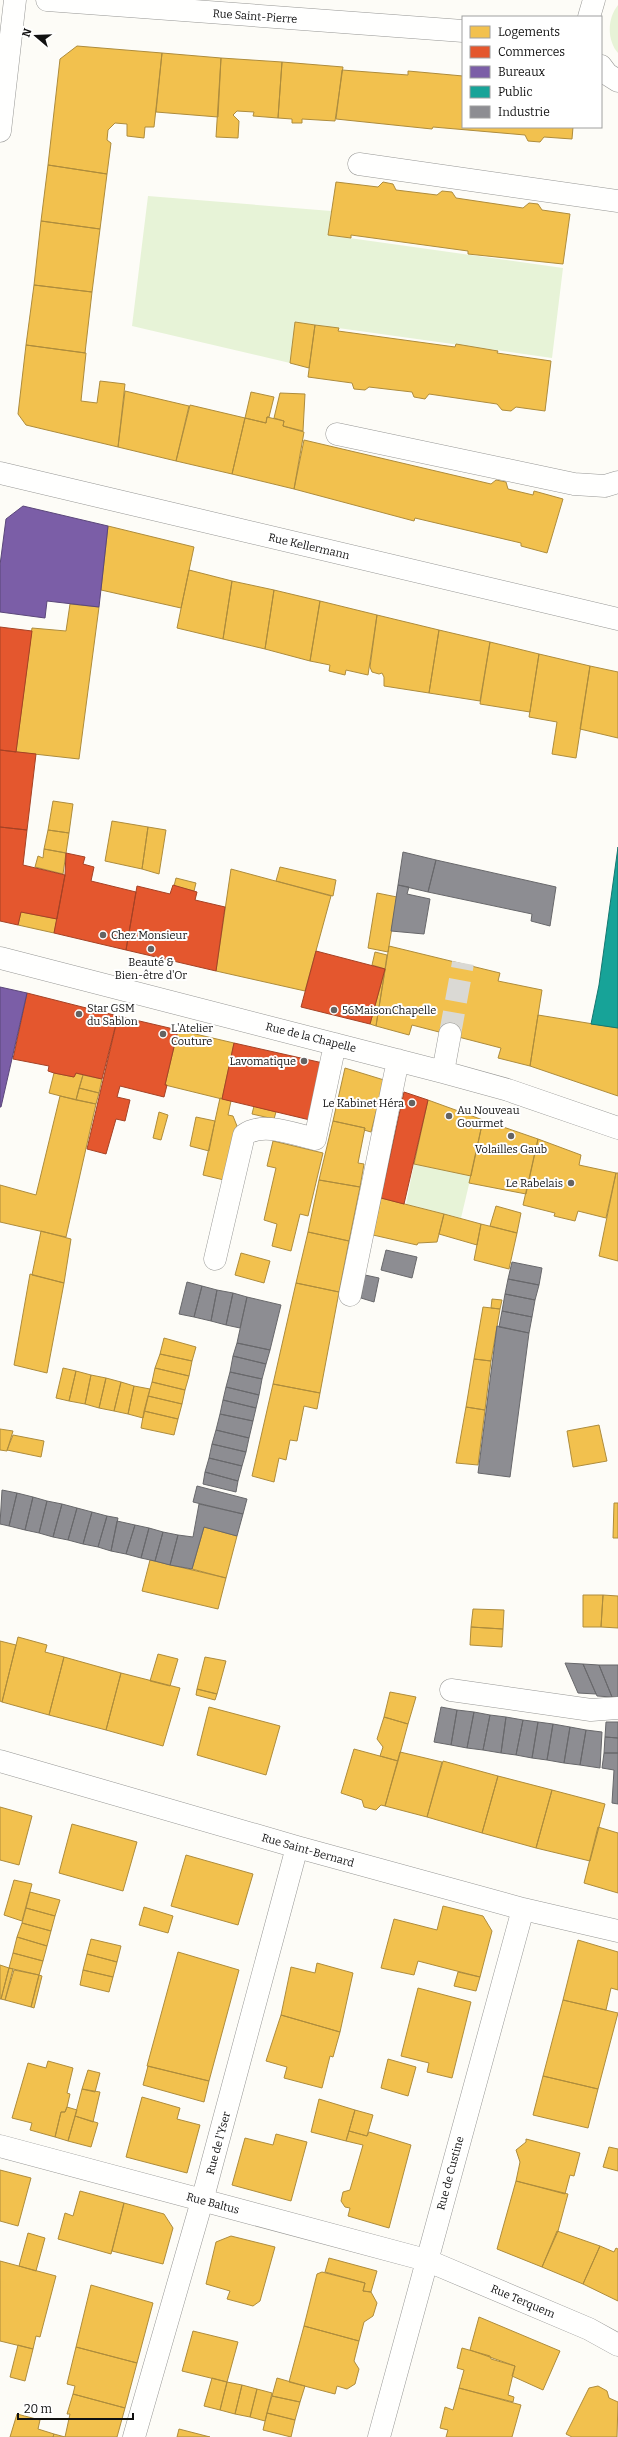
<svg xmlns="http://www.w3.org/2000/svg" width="618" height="2437" font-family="Bitter,serif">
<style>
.green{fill:#e7f3d7}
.homes{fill:#f2c14e;stroke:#ae8c3c}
.shops{fill:#e4572e;stroke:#a54225}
.offices{fill:#7b5ea7;stroke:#5b477a}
.public{fill:#17a398;stroke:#157770}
.industry{fill:#8d8d92;stroke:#68686b}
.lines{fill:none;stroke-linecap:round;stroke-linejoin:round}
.minor-tunnel{stroke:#dad9d4;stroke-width:22;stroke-dasharray:22 11;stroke-linecap:butt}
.minor-casing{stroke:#979795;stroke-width:23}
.minor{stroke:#fffffe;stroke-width:22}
.poi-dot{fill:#646362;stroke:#fff;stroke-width:1.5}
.labels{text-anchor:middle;stroke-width:4;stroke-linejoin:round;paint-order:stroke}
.street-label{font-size:11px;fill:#111;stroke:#fff}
.poi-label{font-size:11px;fill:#111;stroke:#fff;text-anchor:start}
</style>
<rect width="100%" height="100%" fill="#fdfcf7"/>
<!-- green -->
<path class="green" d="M 618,5 L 618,53 C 607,40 607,19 618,5 Z
M 148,196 L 331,211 L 328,235 L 563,268 L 552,358 L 295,322 L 290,363 L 132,326 Z
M 414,1164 L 471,1176 L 461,1218 L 406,1204 Z"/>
<!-- homes -->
<path class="homes" d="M 77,46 L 162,53 L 154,127 L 145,127 L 144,138 L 127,136 L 127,124 L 115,123 L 108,130 L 107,140 L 111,143 L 107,174 L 48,165 L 60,59 Z
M 162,53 L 221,58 L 218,117 L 156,112 Z
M 221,58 L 282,62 L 278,118 L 253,116 L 254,112 L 237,111 L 233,115 L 239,121 L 238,138 L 216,137 Z
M 282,62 L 343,67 L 335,121 L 302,119 L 302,123 L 292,123 L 292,119 L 278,118 Z
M 342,70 L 408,75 L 408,71 L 463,76 L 463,127 L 573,127 L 572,139 L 544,137 L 540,142 L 528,141 L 525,135 L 433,127 L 432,129 L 336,119 Z
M 48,165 L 107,174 L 100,229 L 41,221 Z
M 336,182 L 378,187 L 383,182 L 393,184 L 396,190 L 437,195 L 442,191 L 452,192 L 456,198 L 523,208 L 529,203 L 538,204 L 542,210 L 570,214 L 563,264 L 468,254 L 468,251 L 351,235 L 351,238 L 328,235 Z
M 41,221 L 100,229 L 92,292 L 34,285 Z
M 34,285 L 92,292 L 85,353 L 26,345 Z
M 295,322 L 315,325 L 309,368 L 290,363 Z
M 315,325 L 339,328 L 338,331 L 455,347 L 456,344 L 498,351 L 497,353 L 551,361 L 545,411 L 516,407 L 511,411 L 502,410 L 497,404 L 429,394 L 425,399 L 414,397 L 412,392 L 369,387 L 365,390 L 354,389 L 352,383 L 308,377 Z
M 26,345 L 86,353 L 81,401 L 97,403 L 100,381 L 125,384 L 118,447 L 26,425 L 18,414 Z
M 125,391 L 189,406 L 176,461 L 118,447 Z
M 251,392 L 274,397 L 269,417 L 267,417 L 266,423 L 245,418 Z
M 280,393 L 305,394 L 303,431 L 283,426 L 284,421 L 274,418 Z
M 190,405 L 245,418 L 232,474 L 176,461 Z
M 267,417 L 284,421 L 283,426 L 304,432 L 294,489 L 232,474 L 245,418 L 266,423 Z
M 304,440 L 491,484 L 496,480 L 506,482 L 508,489 L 533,495 L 534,491 L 563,499 L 547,553 L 521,546 L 521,543 L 415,518 L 414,521 L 294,489 Z
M 108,526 L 194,547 L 181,608 L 101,590 Z
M 189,570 L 232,581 L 223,639 L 177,628 Z
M 232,581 L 274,590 L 265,649 L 223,639 Z
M 274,590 L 320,601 L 310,661 L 265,649 Z
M 320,601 L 377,615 L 368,675 L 346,670 L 345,675 L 329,671 L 330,665 L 310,661 Z
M 70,604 L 99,607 L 79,759 L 16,752 L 32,628 L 66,631 Z
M 377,615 L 439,630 L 429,693 L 384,686 L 384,677 L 382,673 L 379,674 L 372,672 L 370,667 Z
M 439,630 L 490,642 L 480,701 L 429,693 Z
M 490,642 L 539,654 L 530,712 L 480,704 Z
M 539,654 L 590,666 L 576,758 L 552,754 L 557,722 L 529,717 Z
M 590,666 L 618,672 L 618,738 L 580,729 Z
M 53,801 L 73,804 L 69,833 L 48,830 Z
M 112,821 L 148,827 L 142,869 L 105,861 Z
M 148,827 L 166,830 L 159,874 L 142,869 Z
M 48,830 L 69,833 L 66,853 L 44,849 Z
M 44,849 L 66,853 L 63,874 L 35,867 L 38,856 L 43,858 Z
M 280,867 L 336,880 L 333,896 L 276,881 Z
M 231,869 L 331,896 L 305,991 L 216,971 Z
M 176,878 L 196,883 L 194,891 L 174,886 Z
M 377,893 L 397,897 L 388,952 L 368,948 Z
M 21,912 L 57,919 L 54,933 L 18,925 Z
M 389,946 L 500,973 L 498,981 L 542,990 L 530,1066 L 498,1058 L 501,1048 L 412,1025 L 409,1035 L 376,1026 Z
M 375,952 L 387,955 L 385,969 L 372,965 Z
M 385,969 L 376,1026 L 370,1024 Z
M 538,1015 L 618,1028 L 618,1096 L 530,1066 Z
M 178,1030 L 234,1043 L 222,1099 L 165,1085 Z
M 345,1068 L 384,1080 L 371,1132 L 364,1130 L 365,1128 L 333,1121 Z
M 54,1073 L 74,1077 L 76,1073 L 83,1075 L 76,1100 L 49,1093 Z
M 83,1075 L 102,1079 L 99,1093 L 79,1088 Z
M 79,1088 L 99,1093 L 96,1104 L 76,1100 Z
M 60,1096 L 96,1104 L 66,1237 L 0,1222 L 0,1185 L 36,1195 Z
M 220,1098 L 231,1101 L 228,1115 L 233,1116 L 237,1126 L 224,1180 L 203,1175 Z
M 428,1100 L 483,1120 L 471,1176 L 414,1164 Z
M 254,1106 L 276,1112 L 274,1119 L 252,1114 Z
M 159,1112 L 168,1115 L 161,1140 L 153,1138 Z
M 196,1117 L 215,1121 L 209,1151 L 190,1146 Z
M 483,1120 L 538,1139 L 526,1194 L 469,1183 Z
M 333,1121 L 365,1128 L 358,1163 L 364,1164 L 360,1187 L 319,1180 Z
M 538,1139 L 581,1155 L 579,1165 L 616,1173 L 606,1218 L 578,1211 L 575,1221 L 554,1216 L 555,1213 L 523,1205 Z
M 273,1141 L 323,1153 L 308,1216 L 300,1214 L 291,1251 L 272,1246 L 277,1224 L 264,1220 L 276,1168 L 267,1166 Z
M 616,1173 L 618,1173 L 618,1261 L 599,1256 Z
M 319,1180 L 360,1187 L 349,1241 L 308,1232 Z
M 381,1198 L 444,1214 L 437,1242 L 418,1243 L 417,1245 L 373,1235 Z
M 496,1206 L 521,1213 L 517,1233 L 490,1226 Z
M 444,1214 L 481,1224 L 477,1245 L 439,1234 Z
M 481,1224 L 517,1233 L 509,1269 L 474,1260 Z
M 41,1231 L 71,1239 L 64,1283 L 32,1275 Z
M 308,1232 L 349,1241 L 339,1292 L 296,1283 Z
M 241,1253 L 270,1261 L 264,1283 L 235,1275 Z
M 30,1274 L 64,1283 L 47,1373 L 14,1365 Z
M 296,1283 L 339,1292 L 320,1393 L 273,1384 Z
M 492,1299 L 502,1300 L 500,1309 L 491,1308 Z
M 483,1307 L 500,1309 L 491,1361 L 474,1359 Z
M 164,1338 L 196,1347 L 192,1361 L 160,1354 Z
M 160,1354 L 192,1361 L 189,1376 L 155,1368 Z
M 474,1359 L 491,1361 L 485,1410 L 466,1407 Z
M 63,1368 L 76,1371 L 69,1401 L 56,1398 Z
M 155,1368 L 189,1376 L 185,1390 L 152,1382 Z
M 76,1371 L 91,1375 L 85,1404 L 69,1401 Z
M 91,1375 L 106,1378 L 99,1408 L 85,1404 Z
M 106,1378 L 121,1382 L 114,1411 L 99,1408 Z
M 121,1382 L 134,1386 L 128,1414 L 114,1411 Z
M 152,1382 L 185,1390 L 182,1404 L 148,1396 Z
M 273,1384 L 320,1393 L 317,1409 L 304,1406 L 297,1441 L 290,1440 L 286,1460 L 279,1458 L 274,1482 L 252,1476 Z
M 134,1386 L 150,1389 L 143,1418 L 128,1414 Z
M 148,1396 L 182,1404 L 178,1419 L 144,1411 Z
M 466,1407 L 485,1410 L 478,1465 L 456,1463 Z
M 144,1411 L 178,1419 L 174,1435 L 141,1428 Z
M 599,1425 L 607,1461 L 573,1467 L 567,1431 Z
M 0,1429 L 13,1431 L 7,1451 L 0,1450 Z
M 13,1435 L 44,1441 L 41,1457 L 7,1450 Z
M 614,1503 L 618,1503 L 618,1538 L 613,1538 Z
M 204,1527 L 237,1536 L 226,1578 L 192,1569 Z
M 150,1560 L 226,1578 L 218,1609 L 142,1591 Z
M 583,1595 L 603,1595 L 601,1627 L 583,1627 Z
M 603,1595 L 618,1596 L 618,1628 L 601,1627 Z
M 473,1609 L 504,1610 L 503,1629 L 471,1627 Z
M 471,1627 L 503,1629 L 502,1647 L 470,1645 Z
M 18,1637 L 47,1645 L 45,1652 L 64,1657 L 49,1715 L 2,1702 Z
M 0,1641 L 16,1645 L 2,1702 L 0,1701 Z
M 158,1654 L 178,1659 L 170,1686 L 150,1681 Z
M 64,1657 L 121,1673 L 106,1730 L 49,1715 Z
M 205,1657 L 226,1661 L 217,1694 L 197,1689 Z
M 121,1673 L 180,1688 L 163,1746 L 106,1730 Z
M 197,1689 L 217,1694 L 215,1700 L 196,1695 Z
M 390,1692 L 416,1697 L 408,1724 L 384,1717 Z
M 209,1707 L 280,1726 L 266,1775 L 197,1755 Z
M 384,1717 L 408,1724 L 398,1761 L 380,1756 L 383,1747 L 377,1739 Z
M 354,1749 L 398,1761 L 385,1806 L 381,1805 L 376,1810 L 364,1807 L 362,1800 L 341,1793 Z
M 400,1752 L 442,1762 L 427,1817 L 385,1806 Z
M 443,1761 L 498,1776 L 482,1833 L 427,1817 Z
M 498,1776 L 552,1790 L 536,1848 L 482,1833 Z
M 552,1790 L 605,1804 L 590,1861 L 536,1848 Z
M 0,1807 L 32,1816 L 19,1865 L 0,1860 Z
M 72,1824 L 137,1842 L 123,1891 L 59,1873 Z
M 598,1827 L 618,1833 L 618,1893 L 584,1883 Z
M 186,1855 L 253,1874 L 238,1925 L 171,1906 Z
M 14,1880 L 32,1884 L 22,1921 L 4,1915 Z
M 30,1892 L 60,1900 L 55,1916 L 26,1908 Z
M 443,1906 L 483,1916 L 492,1931 L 480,1977 L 418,1961 L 414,1975 L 381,1968 L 394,1919 L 437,1930 Z
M 144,1907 L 173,1916 L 168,1933 L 139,1925 Z
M 26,1908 L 55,1916 L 51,1931 L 22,1923 Z
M 22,1923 L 51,1931 L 47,1946 L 17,1937 Z
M 17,1937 L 47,1946 L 43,1961 L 13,1953 Z
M 91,1939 L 121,1946 L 117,1962 L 87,1954 Z
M 578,1940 L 618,1952 L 618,1990 L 611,1988 L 606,2010 L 563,2000 Z
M 178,1952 L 239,1970 L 209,2081 L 147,2066 Z
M 13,1953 L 43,1961 L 39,1975 L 9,1968 Z
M 87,1954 L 117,1962 L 113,1977 L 83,1970 Z
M 317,1963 L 353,1973 L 340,2032 L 281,2015 L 291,1967 L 315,1973 Z
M 0,1965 L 9,1968 L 1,1999 L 0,1999 Z
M 9,1968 L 13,1969 L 5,2000 L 1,1999 Z
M 14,1970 L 39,1975 L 31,2007 L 5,2000 Z
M 83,1970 L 113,1977 L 109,1992 L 80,1985 Z
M 458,1972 L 480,1977 L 476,1991 L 454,1986 Z
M 39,1975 L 42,1976 L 34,2008 L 31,2007 Z
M 418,1988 L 471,2002 L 452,2078 L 427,2072 L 429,2063 L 401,2056 Z
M 563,2000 L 618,2013 L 598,2089 L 543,2076 Z
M 281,2015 L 340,2032 L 333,2057 L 330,2056 L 322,2088 L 284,2078 L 287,2067 L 266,2061 Z
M 388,2059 L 416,2067 L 408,2096 L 381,2088 Z
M 48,2061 L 73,2068 L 67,2093 L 70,2094 L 67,2107 L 65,2112 L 61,2112 L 55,2137 L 30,2130 L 32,2123 L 12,2118 L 28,2063 L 46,2068 Z
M 148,2066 L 209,2081 L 204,2102 L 143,2085 Z
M 88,2070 L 100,2073 L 95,2092 L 82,2089 Z
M 543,2076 L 598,2089 L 588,2128 L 533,2115 Z
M 82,2089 L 100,2092 L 93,2122 L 75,2116 Z
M 142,2097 L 180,2108 L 177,2119 L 200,2125 L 187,2173 L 126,2157 Z
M 319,2099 L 355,2110 L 346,2141 L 311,2132 Z
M 67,2107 L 77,2110 L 68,2141 L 55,2137 L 61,2112 L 65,2112 Z
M 355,2110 L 373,2115 L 367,2136 L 349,2131 Z
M 75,2116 L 98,2123 L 91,2147 L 68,2141 Z
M 349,2131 L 367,2136 L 369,2132 L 411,2145 L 389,2228 L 348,2216 L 350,2208 L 345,2207 L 341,2201 L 343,2192 L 350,2190 L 363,2145 L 346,2141 Z
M 276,2134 L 307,2142 L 291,2201 L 232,2185 L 245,2138 L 273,2145 Z
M 526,2139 L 580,2153 L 574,2176 L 570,2175 L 565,2194 L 516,2181 L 520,2162 L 516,2150 L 526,2142 Z
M 609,2147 L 618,2149 L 618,2171 L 603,2167 Z
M 0,2170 L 31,2178 L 18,2226 L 0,2221 Z
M 516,2181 L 568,2194 L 558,2231 L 542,2267 L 497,2249 Z
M 80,2191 L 124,2203 L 111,2254 L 58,2239 L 65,2213 L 73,2216 Z
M 124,2203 L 164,2214 L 173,2228 L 163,2264 L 112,2251 Z
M 557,2231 L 600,2246 L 583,2284 L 542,2267 Z
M 28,2233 L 45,2238 L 36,2271 L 19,2266 Z
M 231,2236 L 275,2247 L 260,2301 L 253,2306 L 227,2299 L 230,2291 L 206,2284 L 216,2242 Z
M 600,2246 L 614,2252 L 616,2248 L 618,2249 L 618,2301 L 583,2284 Z
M 329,2258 L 377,2271 L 371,2292 L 363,2291 L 365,2283 L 325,2272 Z
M 0,2261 L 56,2276 L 40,2337 L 36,2336 L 33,2349 L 0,2341 Z
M 322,2272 L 365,2283 L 363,2291 L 371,2292 L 377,2303 L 373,2316 L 364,2322 L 359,2341 L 304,2326 L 317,2274 Z
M 91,2285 L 153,2303 L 137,2363 L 76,2347 Z
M 479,2317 L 560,2351 L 543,2390 L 512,2376 L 515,2366 L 470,2350 Z
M 304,2326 L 359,2341 L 354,2361 L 359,2369 L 355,2384 L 347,2389 L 337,2386 L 335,2394 L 289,2382 Z
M 193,2331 L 238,2342 L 227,2382 L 182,2371 Z
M 18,2345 L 33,2349 L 25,2381 L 10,2377 Z
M 76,2347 L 137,2363 L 125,2408 L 73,2394 L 75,2386 L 67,2384 Z
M 462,2348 L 490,2356 L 491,2359 L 515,2366 L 508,2395 L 514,2397 L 513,2402 L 459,2388 L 464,2370 L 457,2368 Z
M 212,2378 L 227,2382 L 220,2410 L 204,2406 Z
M 277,2378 L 305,2386 L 300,2402 L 272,2396 Z
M 227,2382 L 242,2385 L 235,2414 L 220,2410 Z
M 242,2385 L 257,2389 L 250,2417 L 235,2414 Z
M 598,2386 L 607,2391 L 609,2398 L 618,2402 L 617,2437 L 572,2437 L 566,2434 L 589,2388 Z
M 459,2388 L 521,2405 L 512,2437 L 446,2437 L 448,2430 L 440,2428 L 445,2407 L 453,2410 Z
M 257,2389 L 272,2393 L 265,2421 L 250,2417 Z
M 73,2394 L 125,2408 L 117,2437 L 53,2437 L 54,2434 L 65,2437 L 70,2414 L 67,2414 Z
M 272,2396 L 300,2402 L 295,2420 L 267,2413 Z
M 267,2413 L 295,2420 L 291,2437 L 263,2430 Z
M 17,2414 L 40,2420 L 38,2429 L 54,2434 L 53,2437 L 10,2437 Z
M 179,2429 L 210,2437 L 177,2437 Z"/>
<!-- shops -->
<path class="shops" d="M 0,627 L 32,631 L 16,752 L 0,750 Z
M 0,750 L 36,754 L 27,830 L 0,827 Z
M 0,827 L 27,830 L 23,865 L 65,875 L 57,919 L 21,912 L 18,925 L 0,921 Z
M 66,853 L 85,857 L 83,864 L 94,867 L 91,881 L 136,892 L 126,950 L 54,933 L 65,875 Z
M 173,885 L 197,892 L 195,900 L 225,907 L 216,971 L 126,950 L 137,886 L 170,894 Z
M 316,951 L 385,969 L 370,1024 L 301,1007 Z
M 27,993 L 118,1016 L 102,1079 L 76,1073 L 74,1077 L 54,1073 L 48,1071 L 49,1066 L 13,1059 Z
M 118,1016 L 178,1030 L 165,1085 L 167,1085 L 164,1097 L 120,1086 L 117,1097 L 130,1100 L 125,1121 L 116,1119 L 106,1154 L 87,1149 Z
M 234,1043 L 323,1063 L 310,1120 L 222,1099 Z
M 404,1092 L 428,1100 L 404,1204 L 381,1198 Z"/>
<!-- offices -->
<path class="offices" d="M 23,506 L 108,526 L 99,607 L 47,601 L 45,618 L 0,612 L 0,565 L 6,519 Z
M 0,987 L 27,993 L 1,1107 L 0,1107 Z"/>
<!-- public -->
<path class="public" d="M 618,847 L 618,1028 L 591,1024 L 599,985 Z"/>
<!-- industry -->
<path class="industry" d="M 403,852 L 436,860 L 428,892 L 398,885 Z
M 436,860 L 556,887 L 550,926 L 531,921 L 532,914 L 428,892 Z
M 398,885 L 409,887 L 407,894 L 430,899 L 424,934 L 391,931 Z
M 386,1250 L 417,1257 L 412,1278 L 381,1270 Z
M 512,1262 L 542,1268 L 539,1285 L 508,1279 Z
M 365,1275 L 379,1278 L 374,1302 L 361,1298 Z
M 508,1279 L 539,1285 L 535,1300 L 505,1294 Z
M 187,1282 L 202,1286 L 194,1317 L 179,1314 Z
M 202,1286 L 217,1290 L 211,1321 L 194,1317 Z
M 217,1290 L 233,1293 L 226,1325 L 211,1321 Z
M 233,1293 L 247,1297 L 240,1328 L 226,1325 Z
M 505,1294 L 535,1300 L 532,1317 L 502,1311 Z
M 247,1297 L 281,1305 L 270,1350 L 237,1343 Z
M 502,1311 L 532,1317 L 529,1333 L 499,1327 Z
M 497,1326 L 529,1333 L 510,1477 L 478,1473 Z
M 237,1343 L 270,1350 L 266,1364 L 233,1356 Z
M 233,1356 L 266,1364 L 262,1379 L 230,1372 Z
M 230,1372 L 262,1379 L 259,1395 L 226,1387 Z
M 226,1387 L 259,1395 L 256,1408 L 223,1400 Z
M 223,1400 L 256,1408 L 253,1421 L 220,1414 Z
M 220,1414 L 253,1421 L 249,1438 L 216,1430 Z
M 216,1430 L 249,1438 L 246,1452 L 212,1444 Z
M 212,1444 L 246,1452 L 242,1466 L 209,1458 Z
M 209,1458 L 242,1466 L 238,1481 L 205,1472 Z
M 205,1472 L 238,1481 L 236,1492 L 203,1484 Z
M 197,1486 L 247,1499 L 243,1514 L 193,1502 Z
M 2,1490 L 17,1493 L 9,1526 L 0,1524 Z
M 17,1493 L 33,1497 L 25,1530 L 9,1526 Z
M 33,1497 L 47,1501 L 39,1533 L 25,1530 Z
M 47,1501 L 62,1504 L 53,1537 L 39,1533 Z
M 62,1504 L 77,1508 L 68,1540 L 53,1537 Z
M 199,1504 L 243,1514 L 237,1536 L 204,1527 L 192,1569 L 170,1565 L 178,1535 L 193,1537 Z
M 77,1508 L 92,1512 L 83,1544 L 68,1540 Z
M 92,1512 L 107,1516 L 98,1547 L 83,1544 Z
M 107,1516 L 118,1518 L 111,1551 L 98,1547 Z
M 117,1521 L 135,1525 L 126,1554 L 111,1551 Z
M 135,1525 L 149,1528 L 141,1558 L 126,1554 Z
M 149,1528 L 163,1532 L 155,1561 L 141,1558 Z
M 163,1532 L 178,1535 L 170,1565 L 155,1561 Z
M 565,1663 L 583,1664 L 596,1694 L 578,1693 Z
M 583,1664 L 599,1665 L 612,1697 L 597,1696 Z
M 599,1665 L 618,1665 L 618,1697 L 612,1697 Z
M 441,1707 L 457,1710 L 451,1745 L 434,1742 Z
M 457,1710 L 474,1712 L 467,1748 L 451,1745 Z
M 474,1712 L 490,1715 L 483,1750 L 467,1748 Z
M 490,1715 L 506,1717 L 501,1753 L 483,1750 Z
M 506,1717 L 523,1720 L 516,1755 L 501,1753 Z
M 523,1720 L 538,1722 L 532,1758 L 516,1755 Z
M 538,1722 L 553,1724 L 547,1760 L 532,1758 Z
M 606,1722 L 618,1722 L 618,1738 L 605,1737 Z
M 553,1724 L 570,1727 L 564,1763 L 547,1760 Z
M 570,1727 L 586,1730 L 580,1765 L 564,1763 Z
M 586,1730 L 602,1732 L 600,1768 L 580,1765 Z
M 605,1737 L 618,1738 L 618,1753 L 604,1753 Z
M 604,1753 L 618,1753 L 618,1804 L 612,1803 L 614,1770 L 602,1768 Z"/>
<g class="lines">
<!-- minor-tunnel -->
<path class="minor-tunnel" d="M 450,1034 L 463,963"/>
<!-- minor casing -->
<g class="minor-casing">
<path id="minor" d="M 47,0 L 463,31
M 589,17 L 594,0
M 601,66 L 607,74 L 618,81
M 0,131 L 15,0
M 359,164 L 618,201
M 337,434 L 574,484 L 605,486 L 618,482
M 0,473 L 618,619
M 0,958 L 443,1072 L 508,1090 L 618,1128
M 443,1072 L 450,1034
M 215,1259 L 244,1135 C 263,1121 293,1134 315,1139 L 335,1044
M 350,1295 L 398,1060
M 451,1690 L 591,1710 L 618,1708
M 0,1761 L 297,1847 L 523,1909 L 618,1931
M 0,2146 L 426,2260 L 589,2329 L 618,2345
M 134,2437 L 202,2201 L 297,1847
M 379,2437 L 523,1909"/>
</g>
<!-- minor -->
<use href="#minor" class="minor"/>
</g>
<!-- markers -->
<g class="poi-dot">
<circle cx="103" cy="935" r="4"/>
<circle cx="151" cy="949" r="4"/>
<circle cx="334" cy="1010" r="4"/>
<circle cx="79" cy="1014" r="4"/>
<circle cx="163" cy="1034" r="4"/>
<circle cx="304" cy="1061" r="4"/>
<circle cx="412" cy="1103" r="4"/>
<circle cx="449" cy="1116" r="4"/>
<circle cx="511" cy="1136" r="4"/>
<circle cx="571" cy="1183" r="4"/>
</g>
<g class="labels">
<!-- street labels -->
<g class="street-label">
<text transform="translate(255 16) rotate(4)" y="4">Rue Saint-Pierre</text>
<text transform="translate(309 546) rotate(13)" y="4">Rue Kellermann</text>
<text transform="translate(311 1037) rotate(14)" y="4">Rue de la Chapelle</text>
<text transform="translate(308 1850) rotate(16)" y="4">Rue Saint-Bernard</text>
<text transform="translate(218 2143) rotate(-75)" y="4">Rue de l'Yser</text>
<text transform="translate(450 2173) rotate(-75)" y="4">Rue de Custine</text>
<text transform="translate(213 2203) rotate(15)" y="4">Rue Baltus</text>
<text transform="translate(523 2301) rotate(23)" y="4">Rue Terquem</text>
</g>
<!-- poi labels -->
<g class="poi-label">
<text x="111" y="939">Chez Monsieur</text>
<text x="151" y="966" text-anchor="middle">Beauté &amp;<tspan x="151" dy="13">Bien-être d'Or</tspan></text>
<text x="87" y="1012">Star GSM<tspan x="87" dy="13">du Sablon</tspan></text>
<text x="342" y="1014">56MaisonChapelle</text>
<text x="171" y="1032">L'Atelier<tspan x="171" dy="13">Couture</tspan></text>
<text x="296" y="1065" text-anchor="end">Lavomatique</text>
<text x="404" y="1107" text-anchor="end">Le Kabinet Héra</text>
<text x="457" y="1114">Au Nouveau<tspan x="457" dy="13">Gourmet</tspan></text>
<text x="511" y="1153" text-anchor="middle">Volailles Gaub</text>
<text x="563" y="1187" text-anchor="end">Le Rabelais</text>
</g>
</g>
<!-- legend -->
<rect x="462" y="16" width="140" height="112" fill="#ffffff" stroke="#a0a0a0"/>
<rect x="470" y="26" width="20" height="12" fill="#f2c14e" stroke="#a0a0a0"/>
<text x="498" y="36" font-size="12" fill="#111111">Logements</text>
<rect x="470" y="46" width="20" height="12" fill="#e4572e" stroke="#a0a0a0"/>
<text x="498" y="56" font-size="12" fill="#111111">Commerces</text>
<rect x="470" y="66" width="20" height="12" fill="#7b5ea7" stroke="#a0a0a0"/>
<text x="498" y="76" font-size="12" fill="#111111">Bureaux</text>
<rect x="470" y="86" width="20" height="12" fill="#17a398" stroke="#a0a0a0"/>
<text x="498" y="96" font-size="12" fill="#111111">Public</text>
<rect x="470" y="106" width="20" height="12" fill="#8d8d92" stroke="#a0a0a0"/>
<text x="498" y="116" font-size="12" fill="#111111">Industrie</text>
<!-- north arrow -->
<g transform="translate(36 36) rotate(289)" stroke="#ffffff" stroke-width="3" paint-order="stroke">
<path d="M0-3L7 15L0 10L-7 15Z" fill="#111111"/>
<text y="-6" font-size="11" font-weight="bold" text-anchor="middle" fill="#111111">N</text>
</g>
<!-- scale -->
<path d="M18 2413v6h115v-6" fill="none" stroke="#111111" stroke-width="2"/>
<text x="24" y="2413" font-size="12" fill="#111111" stroke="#ffffff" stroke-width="3" paint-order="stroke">20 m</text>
</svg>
